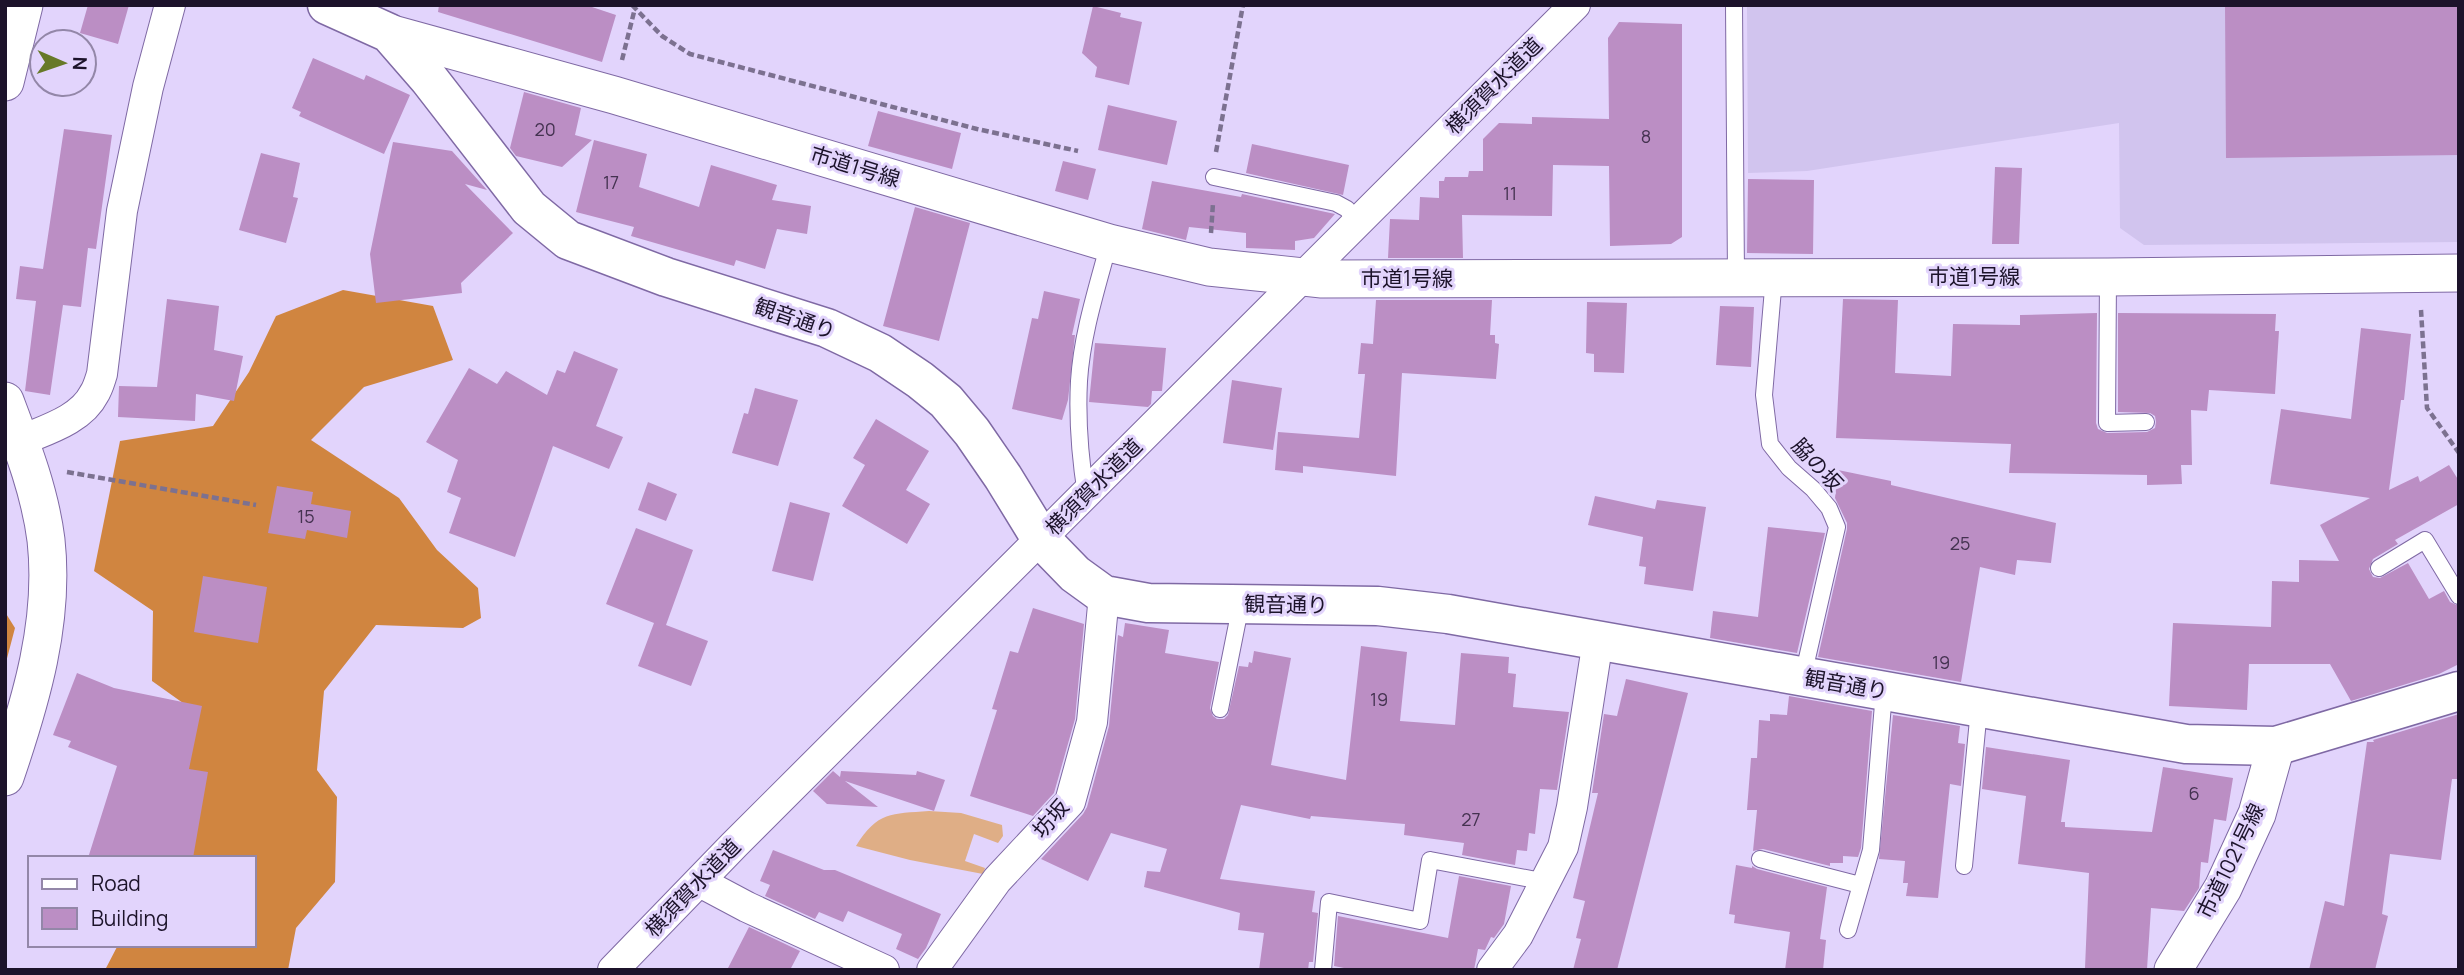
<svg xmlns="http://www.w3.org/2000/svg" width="2464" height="975" font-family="Manrope,'Noto Sans JP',sans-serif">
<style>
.built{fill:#d1c4ee}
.green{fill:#dfae86}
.forest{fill:#d08540}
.building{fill:#bb8ec4}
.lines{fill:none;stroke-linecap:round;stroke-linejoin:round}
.service-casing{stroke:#7f69a4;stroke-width:18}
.minor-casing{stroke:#7f69a4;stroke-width:32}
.tertiary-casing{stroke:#7f69a4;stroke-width:39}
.secondary-casing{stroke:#7f69a4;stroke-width:41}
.path{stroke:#7c7190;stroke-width:4.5;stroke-dasharray:7 3.5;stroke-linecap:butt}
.service{stroke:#fff;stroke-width:16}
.minor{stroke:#fff;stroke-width:30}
.tertiary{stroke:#fff;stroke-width:37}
.secondary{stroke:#fff;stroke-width:38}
.labels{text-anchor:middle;stroke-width:6;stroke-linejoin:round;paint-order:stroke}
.number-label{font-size:18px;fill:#443250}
.street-label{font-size:21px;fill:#1c132a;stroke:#e2d4fc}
</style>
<rect width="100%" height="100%" fill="#e2d4fc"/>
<!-- built -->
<path class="built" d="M 1747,5 L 2459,5 L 2459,242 L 2144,245 L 2120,228 L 2119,123 L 1807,171 L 1748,173 Z"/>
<!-- green -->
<path class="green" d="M 929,811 L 961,813 L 1002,825 L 1003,836 L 998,843 L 974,834 L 965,861 L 985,868 L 983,874 L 910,860 L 856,846 C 878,811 891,814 929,811 Z"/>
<!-- forest -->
<path class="forest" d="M 343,290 L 433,306 L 453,360 L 364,387 L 311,440 L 399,498 L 437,550 L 478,588 L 481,618 L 463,628 L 376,625 L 324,691 L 317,770 L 337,797 L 335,882 L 296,928 L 288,970 L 105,970 L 118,945 L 254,945 L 254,858 L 164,858 L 190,708 L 152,681 L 153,611 L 94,571 L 120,441 L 213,426 L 249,372 L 276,316 Z
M 5,612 L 15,628 L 5,666 Z"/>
<!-- building -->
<path class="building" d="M 88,5 L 129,5 L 118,44 L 80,33 Z
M 439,5 L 586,5 L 616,15 L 602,62 L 438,12 Z
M 2225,5 L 2459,5 L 2459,155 L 2226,158 Z
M 1093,6 L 1121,13 L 1120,17 L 1142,22 L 1129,85 L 1095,77 L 1097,67 L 1082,53 Z
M 1619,22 L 1682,24 L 1682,237 L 1671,244 L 1610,246 L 1609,166 L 1553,165 L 1552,216 L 1462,215 L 1463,258 L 1388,258 L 1390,219 L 1419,220 L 1420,197 L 1439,198 L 1439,181 L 1444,181 L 1445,177 L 1468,177 L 1469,171 L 1483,171 L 1483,139 L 1499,123 L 1532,124 L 1532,117 L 1609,119 L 1608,38 Z
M 313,58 L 364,80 L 366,75 L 410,95 L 384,154 L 299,116 L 301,112 L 292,108 Z
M 524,92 L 581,108 L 575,135 L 592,140 L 562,167 L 516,156 L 510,148 Z
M 1108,105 L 1177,121 L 1167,165 L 1098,150 Z
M 878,111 L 961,133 L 952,169 L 868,146 Z
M 64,129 L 112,135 L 96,249 L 88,248 L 81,307 L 63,305 L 50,395 L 25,391 L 36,301 L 16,299 L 20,266 L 43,269 Z
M 594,140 L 647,154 L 639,187 L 699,207 L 711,165 L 777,185 L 772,200 L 811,206 L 807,234 L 777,229 L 765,269 L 736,260 L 734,266 L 631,236 L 634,227 L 576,212 Z
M 393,142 L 452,151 L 487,190 L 465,184 L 513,233 L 461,283 L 462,293 L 376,303 L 370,254 Z
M 1252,144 L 1349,165 L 1343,195 L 1246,173 Z
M 261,153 L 300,163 L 293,197 L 298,198 L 286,243 L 239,230 Z
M 1063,161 L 1096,169 L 1088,200 L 1055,191 Z
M 1995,167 L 2022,168 L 2019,244 L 1992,244 Z
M 1748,179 L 1814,180 L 1813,254 L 1747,253 Z
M 1152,181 L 1241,197 L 1242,194 L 1335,214 L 1314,238 L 1295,241 L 1295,250 L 1246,248 L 1246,233 L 1189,227 L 1186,240 L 1142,229 Z
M 915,207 L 970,223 L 939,341 L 883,326 Z
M 1044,291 L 1080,299 L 1072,335 L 1075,335 L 1068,400 L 1062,420 L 1012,409 L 1032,318 L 1038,319 Z
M 167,299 L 219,306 L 214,350 L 243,356 L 234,401 L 196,394 L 195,421 L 118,417 L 119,386 L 157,387 Z
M 1843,299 L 1898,300 L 1895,373 L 1951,376 L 1953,324 L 2020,325 L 2020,315 L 2097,313 L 2096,423 L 2098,429 L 2107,433 L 2147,432 L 2155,428 L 2156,422 L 2155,416 L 2150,413 L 2118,412 L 2118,313 L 2276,314 L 2275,331 L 2279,331 L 2275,394 L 2209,390 L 2207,411 L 2191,410 L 2192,465 L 2181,465 L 2182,484 L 2147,485 L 2147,475 L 2009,473 L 2011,444 L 1836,438 Z
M 1376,300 L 1492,300 L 1490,335 L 1495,335 L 1495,343 L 1499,344 L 1496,379 L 1402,373 L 1396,476 L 1303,466 L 1303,473 L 1275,470 L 1278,432 L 1359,438 L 1365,374 L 1358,374 L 1361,343 L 1373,344 Z
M 1587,302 L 1627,303 L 1624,373 L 1594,372 L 1594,354 L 1586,353 Z
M 1720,306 L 1754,307 L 1751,367 L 1716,365 Z
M 2361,328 L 2411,334 L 2404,400 L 2401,400 L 2389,490 L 2418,476 L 2420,482 L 2449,465 L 2459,481 L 2459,504 L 2395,540 L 2398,544 L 2373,559 L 2369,569 L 2373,577 L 2380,578 L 2408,563 L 2429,599 L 2444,591 L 2450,602 L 2459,606 L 2459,664 L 2439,674 L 2351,701 L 2330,664 L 2249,664 L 2247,710 L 2169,706 L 2173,623 L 2271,627 L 2272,581 L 2299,582 L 2299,560 L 2339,561 L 2320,525 L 2370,498 L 2270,484 L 2281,409 L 2351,419 Z
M 1095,343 L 1166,348 L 1162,391 L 1152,391 L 1151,404 L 1148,407 L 1089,402 Z
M 574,351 L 618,369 L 596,426 L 623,437 L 609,469 L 553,446 L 515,557 L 449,533 L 461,498 L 447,492 L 458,460 L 426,442 L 469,368 L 497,384 L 506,371 L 547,395 L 557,370 L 565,373 Z
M 1232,380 L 1282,388 L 1273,450 L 1223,443 Z
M 755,388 L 798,400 L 778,466 L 732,453 L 744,413 L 748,414 Z
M 876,419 L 929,451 L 906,490 L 930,504 L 907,544 L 842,506 L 865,465 L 853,458 Z
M 1838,470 L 1891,481 L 1891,485 L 2056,523 L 2051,563 L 2017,560 L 2015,575 L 1980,567 L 1961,682 L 1818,657 L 1847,529 L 1847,523 L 1835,498 Z
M 648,482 L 677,494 L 666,521 L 638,510 Z
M 277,486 L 313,492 L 311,504 L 351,511 L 347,538 L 307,530 L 305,539 L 268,533 Z
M 1595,496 L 1655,509 L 1657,500 L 1706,507 L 1693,591 L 1644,584 L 1646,567 L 1639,566 L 1643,537 L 1588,525 Z
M 790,502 L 830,513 L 813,581 L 772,571 Z
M 1768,527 L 1825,533 L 1797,653 L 1710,638 L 1713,611 L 1758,617 Z
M 636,528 L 693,550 L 666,625 L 708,641 L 691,686 L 638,666 L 654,623 L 606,604 Z
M 203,576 L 267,587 L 258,643 L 194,632 Z
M 1033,608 L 1084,624 L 1075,719 L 1054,793 L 1033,816 L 970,796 L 997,710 L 992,709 L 1010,651 L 1018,653 Z
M 1125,623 L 1169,630 L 1165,653 L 1219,662 L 1210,708 L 1213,716 L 1217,719 L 1224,719 L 1228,715 L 1239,666 L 1248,667 L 1249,662 L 1252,663 L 1254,651 L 1291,658 L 1271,765 L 1346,780 L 1361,646 L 1407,652 L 1400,721 L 1455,725 L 1461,653 L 1509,657 L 1508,673 L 1516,674 L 1513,707 L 1569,712 L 1557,790 L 1540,789 L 1535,834 L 1529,833 L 1527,851 L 1517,850 L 1515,865 L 1462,855 L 1464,843 L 1404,835 L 1405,824 L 1311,816 L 1310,819 L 1241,805 L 1220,879 L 1315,891 L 1312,912 L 1318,913 L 1313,962 L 1309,962 L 1308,970 L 1259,970 L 1264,933 L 1238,930 L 1240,913 L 1144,887 L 1147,871 L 1160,872 L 1167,849 L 1111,833 L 1088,881 L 1041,859 L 1083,814 L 1087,807 L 1109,726 L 1118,635 L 1123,637 Z
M 77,673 L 114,688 L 202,706 L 189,769 L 208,772 L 193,858 L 88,858 L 117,766 L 68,747 L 71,741 L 53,735 Z
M 1626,679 L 1688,693 L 1617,970 L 1573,970 L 1581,939 L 1576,938 L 1585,901 L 1573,898 L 1598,793 L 1592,793 L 1604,714 L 1617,716 Z
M 1789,696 L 1872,711 L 1861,848 L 1858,857 L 1843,856 L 1843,863 L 1830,863 L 1830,866 L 1763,849 L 1753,851 L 1757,810 L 1747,810 L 1751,758 L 1757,758 L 1759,720 L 1770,721 L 1770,714 L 1787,715 Z
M 2459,714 L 2459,779 L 2452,779 L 2441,860 L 2390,854 L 2382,914 L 2388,916 L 2375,970 L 2309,970 L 2325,901 L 2344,906 L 2367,742 L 2374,742 L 2373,740 Z
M 1893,715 L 1960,726 L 1958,743 L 1965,744 L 1961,786 L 1950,784 L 1938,898 L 1906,896 L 1908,883 L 1903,883 L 1905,861 L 1879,859 Z
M 1986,747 L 2070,760 L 2061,822 L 2065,822 L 2065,827 L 2152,832 L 2163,767 L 2233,778 L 2226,821 L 2214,819 L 2208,863 L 2201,862 L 2199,888 L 2184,911 L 2151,908 L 2147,969 L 2100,970 L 2085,968 L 2089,873 L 2018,864 L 2026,796 L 1982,789 Z
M 833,771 L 840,777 L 841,771 L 916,775 L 917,771 L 945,780 L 934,811 L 845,781 L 878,807 L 827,804 L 813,791 Z
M 773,850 L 824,870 L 835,870 L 941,914 L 926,948 L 918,959 L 896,949 L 902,934 L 848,911 L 843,922 L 819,912 L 815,919 L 765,896 L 770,885 L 760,881 Z
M 1736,865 L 1752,868 L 1752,866 L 1757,869 L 1827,887 L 1820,939 L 1826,940 L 1823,970 L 1785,970 L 1790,932 L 1734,923 L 1735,915 L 1729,914 Z
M 1459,876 L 1511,886 L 1504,924 L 1494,938 L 1491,937 L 1485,950 L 1478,949 L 1474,970 L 1354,970 L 1334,966 L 1338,916 L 1448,938 Z
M 749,927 L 800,951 L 790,970 L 727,970 Z"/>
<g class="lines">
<!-- service casing -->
<g class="service-casing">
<path id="service" d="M 1734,5 L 1736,278
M 1214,177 L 1336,203 L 1347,209 L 1357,223
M 1774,277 L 1764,395 L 1770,444 L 1789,468 L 1813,489 L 1829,508 L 1837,527 L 1803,676
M 2108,277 L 2107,423 L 2146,422
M 1086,495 C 1080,457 1077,419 1079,381 C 1082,334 1097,288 1109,243
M 2379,568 L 2425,540 L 2459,596
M 1220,709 L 1241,604
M 1760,859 L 1860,885
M 1964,866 L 1979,709
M 1848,930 L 1871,850 L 1884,692
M 1323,970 L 1329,902 L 1420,921 L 1430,860 L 1547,882"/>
</g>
<!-- minor casing -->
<g class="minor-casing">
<path id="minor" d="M 20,441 C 45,430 81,420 94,394 C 98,388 100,380 102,374 L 122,211 L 148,87 L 170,5
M 700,882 L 747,907 L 884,970
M 613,970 L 734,845 L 1575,5
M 932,970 L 997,880 L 1070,802 L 1092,722 L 1104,595
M 1492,970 L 1518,935 L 1563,847 L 1572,807 L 1598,640"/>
</g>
<!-- tertiary casing -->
<g class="tertiary-casing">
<path id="tertiary" d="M 389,33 L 614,95 L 1109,243 L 1209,267 L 1322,279 L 2108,277 L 2459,273
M 5,82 L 24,5
M 5,401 C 22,446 40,492 46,540 C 55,621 31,701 5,777
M 2173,970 L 2223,888 L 2257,814 L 2276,746"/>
</g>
<!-- secondary casing -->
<g class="secondary-casing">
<path id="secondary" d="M 327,5 L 389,33 L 429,79 L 529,208 L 568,240 L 666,277 L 827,328 L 880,353 L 920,380 L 946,401 L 972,432 L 1003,477 L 1041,539 L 1075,574 L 1104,595 L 1148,603 L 1378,606 L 1448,614 L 2186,744 L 2276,746 L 2459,691"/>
</g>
<!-- path -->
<path class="path" d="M 632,5 L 662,36 L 690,54 L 977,129 L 1078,151
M 622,60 L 635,8
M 1216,152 L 1243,5
M 1211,233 L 1213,203
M 2421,310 L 2427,408 L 2459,453
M 67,472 L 256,505"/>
<!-- service -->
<use href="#service" class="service"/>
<!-- minor -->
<use href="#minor" class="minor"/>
<!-- tertiary -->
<use href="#tertiary" class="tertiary"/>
<!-- secondary -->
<use href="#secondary" class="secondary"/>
</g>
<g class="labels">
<!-- number labels -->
<g class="number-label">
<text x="545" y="136">20</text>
<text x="1646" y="143">8</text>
<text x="611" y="189">17</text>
<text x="1510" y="200">11</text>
<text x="306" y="523">15</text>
<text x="1960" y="550">25</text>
<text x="1941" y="669">19</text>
<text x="1379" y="706">19</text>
<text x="2194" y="800">6</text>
<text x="1471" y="826">27</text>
</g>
<!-- street labels -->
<g class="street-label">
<text transform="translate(1494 86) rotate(-45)" y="7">横須賀水道道</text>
<text transform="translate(855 167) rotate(17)" y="7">市道1号線</text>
<text x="1974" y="284">市道1号線</text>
<text x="1407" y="286">市道1号線</text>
<text transform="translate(795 319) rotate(19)" y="7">観音通り</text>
<text transform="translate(1817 465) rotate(47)" y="7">脇の坂</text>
<text transform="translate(1094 487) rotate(-45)" y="7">横須賀水道道</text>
<text transform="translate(1286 605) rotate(1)" y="7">観音通り</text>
<text transform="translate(1846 685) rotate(10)" y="7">観音通り</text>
<text transform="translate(1051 819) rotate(-49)" y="7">坊坂</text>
<text transform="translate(2231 861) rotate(-64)" y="7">市道1021号線</text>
<text transform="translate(693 888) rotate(-46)" y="7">横須賀水道道</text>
</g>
</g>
<!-- border -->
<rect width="2464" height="975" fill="none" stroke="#1c132a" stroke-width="14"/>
<!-- legend -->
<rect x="28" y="856" width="228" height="91" fill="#e2d4fc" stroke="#9387a8" stroke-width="2"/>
<rect x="42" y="879" width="35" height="10" fill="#ffffff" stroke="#9387a8" stroke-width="2"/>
<text x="91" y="891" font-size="21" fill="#1c132a">Road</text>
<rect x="42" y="908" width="35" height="21" fill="#bb8ec4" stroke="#9387a8" stroke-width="2"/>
<text x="91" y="926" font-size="21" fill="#1c132a">Building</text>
<!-- north arrow -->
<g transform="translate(63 63) rotate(92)"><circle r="33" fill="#e2d4fc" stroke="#9387a8" stroke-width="2"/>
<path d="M0-5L12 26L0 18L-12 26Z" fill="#677928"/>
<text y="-10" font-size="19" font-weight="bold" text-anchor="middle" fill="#1c132a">N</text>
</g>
</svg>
